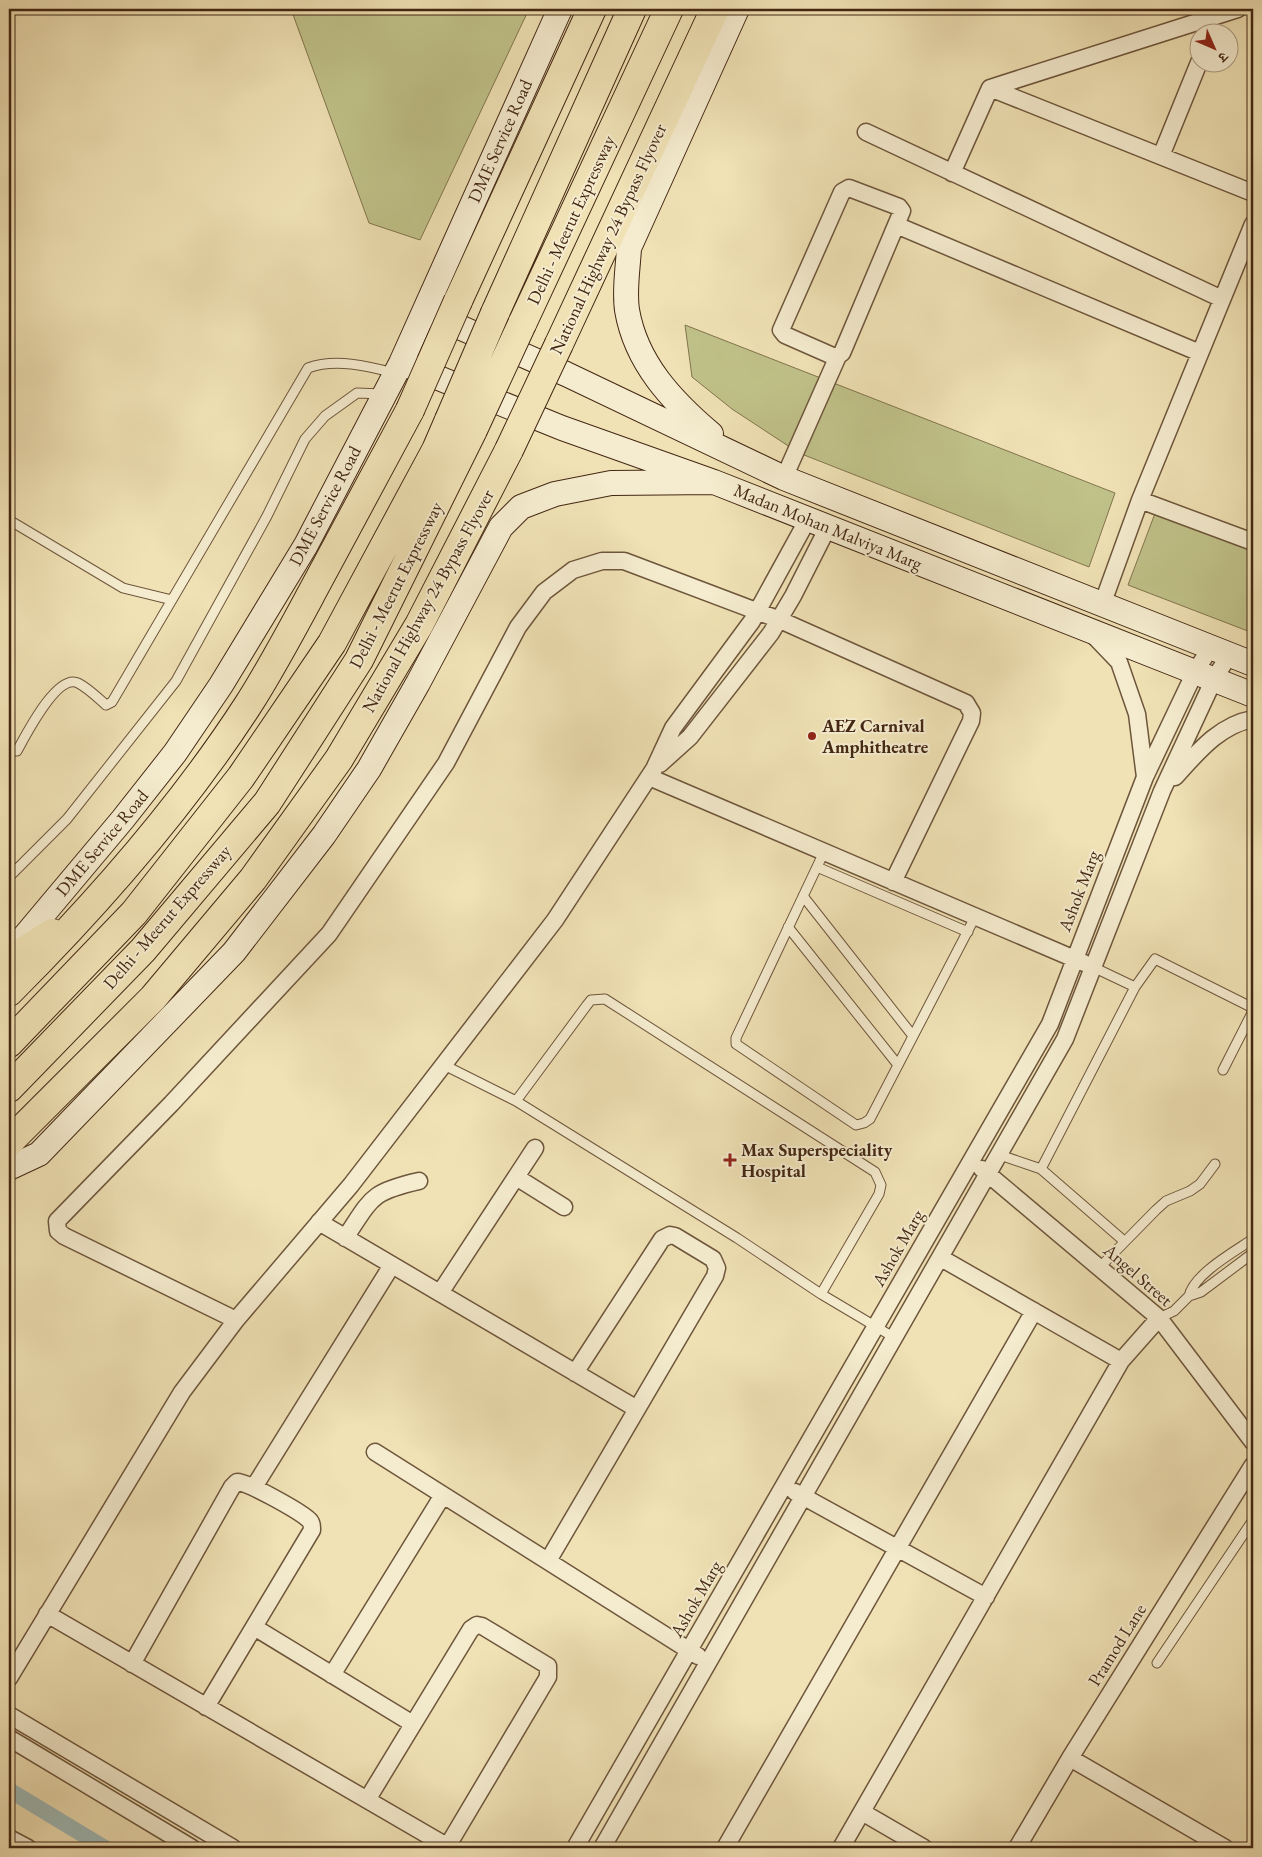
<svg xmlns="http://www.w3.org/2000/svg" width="1262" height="1857" font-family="'EB Garamond','Noto Serif Devanagari',serif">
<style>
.green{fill:#c0c289;stroke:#82744e}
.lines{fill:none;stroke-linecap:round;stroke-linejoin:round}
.canal{stroke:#9fbbb9;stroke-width:16}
.lane-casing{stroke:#6e563c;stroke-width:11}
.street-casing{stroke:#6e563c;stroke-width:19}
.secondary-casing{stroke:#432713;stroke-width:26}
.highway-casing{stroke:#432713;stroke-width:30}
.lane{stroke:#f5eccf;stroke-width:9}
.street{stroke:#f5eccf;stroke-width:16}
.secondary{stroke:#f5eccf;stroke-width:24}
.highway{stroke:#f0e2b5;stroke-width:28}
.highway-bridge-casing{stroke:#432713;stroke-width:30;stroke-linecap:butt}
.highway-bridge{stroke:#f0e2b5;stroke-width:28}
.poi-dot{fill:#8f2418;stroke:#f5eccf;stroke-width:2}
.labels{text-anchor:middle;stroke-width:4;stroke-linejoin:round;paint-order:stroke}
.street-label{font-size:18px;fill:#432713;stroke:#f5eccf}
.poi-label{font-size:18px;font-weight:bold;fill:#432713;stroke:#f5eccf;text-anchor:start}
</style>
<rect width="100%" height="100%" fill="#f0e2b5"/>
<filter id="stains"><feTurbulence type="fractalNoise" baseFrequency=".004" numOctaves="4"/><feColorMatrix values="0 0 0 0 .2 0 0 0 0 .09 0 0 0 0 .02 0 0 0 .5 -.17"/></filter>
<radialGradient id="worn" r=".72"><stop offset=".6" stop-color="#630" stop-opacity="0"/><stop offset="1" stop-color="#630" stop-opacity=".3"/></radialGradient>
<!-- green -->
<path class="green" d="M 291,9 L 529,9 L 420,240 L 369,223 Z
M 685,325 L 1115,493 L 1089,567 L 799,453 L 732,409 L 692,377 Z
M 1157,508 L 1253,546 L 1253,633 L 1128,585 Z"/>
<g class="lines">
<!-- canal -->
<path class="canal" d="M 9,1790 L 105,1848"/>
<!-- lane casing -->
<g class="lane-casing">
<path id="lane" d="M 9,520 L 123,588 L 172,600
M 9,751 L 17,751 C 26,735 57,673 78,683 C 88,688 98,698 106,705 L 112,702 L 308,368 C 335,358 368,366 394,373
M 824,852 L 736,1038 L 736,1044 L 856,1125 L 864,1123 L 870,1119 L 975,917
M 817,867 L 968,932
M 9,877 L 67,819 L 176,681 L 267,516 L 305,439 L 325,416 L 357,393 L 382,394
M 803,896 L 913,1036
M 788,927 L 898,1065
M 1135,987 L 1155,959 L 1253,1008
M 444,1065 L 516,1101 L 737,1238 L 821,1294 L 895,1338
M 1223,1070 L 1253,1011
M 516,1101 L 587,1005 L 591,1000 L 605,999 L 875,1172 L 881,1185 L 879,1194 L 821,1294
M 1000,1155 L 1041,1169 L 1135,987 L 1093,967
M 1041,1169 L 1124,1241
M 1099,1268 L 1156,1210 L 1166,1201 L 1190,1191 L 1200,1184 L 1215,1164
M 1189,1296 C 1194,1274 1234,1252 1253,1239
M 1159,1318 L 1174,1311 L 1189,1296 L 1201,1292 L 1253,1253
M 1157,1663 L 1253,1520"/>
</g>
<!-- street casing -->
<g class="street-casing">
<path id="street" d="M 990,88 L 1253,193
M 866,132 L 1222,299
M 1161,156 L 1200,60
M 952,173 L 990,88 L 1238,9
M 849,188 L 899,207 L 902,211 L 842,353 L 835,357 L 785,335 L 781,330 L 842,192 Z
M 896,225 L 1200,353
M 784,478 L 838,356
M 1140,500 L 1253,542
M 1102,605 L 1140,500 L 1253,224
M 1095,637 L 1119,662 L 1137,714 L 1145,777
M 660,764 L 690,737 L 771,633 L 793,596 L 828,527
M 649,777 L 1084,963
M 1175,777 C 1197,753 1219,725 1253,719
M 982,1169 L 1159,1318 L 1253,1442
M 516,1177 L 564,1207
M 319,1222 L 637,1409
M 345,1238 C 372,1198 370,1192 419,1181
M 941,1258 L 1121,1361
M 440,1293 L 535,1148
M 236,1320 L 64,1236 L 58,1231 L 57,1221 L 171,1104 L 329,934 L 446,763 L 518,627 L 544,592 L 573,570 L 602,561 L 624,561 L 780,620 L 966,703 L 972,713 L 971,721 L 893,882
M 375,1452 L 698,1656
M 254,1487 L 392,1265
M 795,1492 L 986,1597
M 548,1561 L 715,1276 L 717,1268 L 713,1259 L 675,1236 L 670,1235 L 662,1239 L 575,1373
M 47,1614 L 450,1848
M 254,1627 L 413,1724
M 132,1664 L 232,1487 L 237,1482 C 248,1482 299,1511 308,1519 C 312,1522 312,1526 312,1530 L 206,1707
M 332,1675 L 443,1495
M 9,1678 L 182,1392 L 236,1320 L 351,1185 L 555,920 L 654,769 L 673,728 L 752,621 L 808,519
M 9,1715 L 233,1848
M 9,1738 L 192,1848
M 1070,1758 L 1225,1848
M 367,1800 L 471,1629 L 477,1625 L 482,1626 L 548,1666 L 548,1677 L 447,1847
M 862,1812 L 924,1848
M 9,1838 L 28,1848
M 575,1848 L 1050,1024 L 1145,777 L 1195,672 L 1211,647
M 602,1848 L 1065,1039 L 1162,791 L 1214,679 L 1230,654
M 725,1848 L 1034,1311
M 841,1848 L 1121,1361 L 1159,1318
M 1017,1848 L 1070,1758 L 1253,1465"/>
</g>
<!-- secondary casing -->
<g class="secondary-casing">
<path id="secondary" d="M 432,315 L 566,374 L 784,478 L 1253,664
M 409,366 L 562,428 L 714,482 L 1253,695
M 711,434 C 672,401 636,363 627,310 C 624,290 628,268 629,248 L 737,9
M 9,955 L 123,819 L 175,753 L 221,685 L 306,545 L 401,363 L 560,9
M 9,1168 L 39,1154 L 234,952 L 324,835 L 369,769 L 418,683 L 501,527 L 521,507 L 555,494 L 611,483 L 714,482"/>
</g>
<!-- highway casing -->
<g class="highway-casing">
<path id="highway" d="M 458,301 L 592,9
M 495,313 L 632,9
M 522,324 L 669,9
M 559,344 L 715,9
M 9,960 L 52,933
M 9,992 C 97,904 180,810 248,705 C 273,666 295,624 317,583 C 348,526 379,468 410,410
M 9,1043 L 134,913 L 241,777 L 332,643 L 436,450 L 449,420
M 9,1088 L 143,950 L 267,803 L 359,660 L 473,430
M 9,1142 L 153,998 L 253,879 L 339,759 L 419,625 L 509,450"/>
</g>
<!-- lane -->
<use href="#lane" class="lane"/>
<!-- street -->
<use href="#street" class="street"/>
<!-- secondary -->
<use href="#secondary" class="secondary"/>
<!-- highway -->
<use href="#highway" class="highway"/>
<!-- highway-bridge casing -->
<g class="highway-bridge-casing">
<path id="highway-bridge" d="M 410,410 L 458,301
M 449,420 L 495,313
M 473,430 L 522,324
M 509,450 L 559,344"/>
</g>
<!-- highway-bridge -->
<use href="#highway-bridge" class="highway-bridge"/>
</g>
<!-- markers -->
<g class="poi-dot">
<circle cx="812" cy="736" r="5"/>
<path d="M727.5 1152.5h5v5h5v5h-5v5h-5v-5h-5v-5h5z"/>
</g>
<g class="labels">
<!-- street labels -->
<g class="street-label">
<text transform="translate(500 141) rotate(-66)" y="6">DME Service Road</text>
<text transform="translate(571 220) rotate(-65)" y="6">Delhi - Meerut Expressway</text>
<text transform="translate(608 239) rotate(-65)" y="6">National Highway 24 Bypass Flyover</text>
<text transform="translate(325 506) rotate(-62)" y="6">DME Service Road</text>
<text transform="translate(828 527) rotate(22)" y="6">Madan Mohan Malviya Marg</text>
<text transform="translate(396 585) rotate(-63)" y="6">Delhi - Meerut Expressway</text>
<text transform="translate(428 601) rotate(-61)" y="6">National Highway 24 Bypass Flyover</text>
<text transform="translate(102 843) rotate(-50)" y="6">DME Service Road</text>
<text transform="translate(1079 891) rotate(-69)" y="6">Ashok Marg</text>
<text transform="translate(167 917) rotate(-49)" y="6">Delhi - Meerut Expressway</text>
<text transform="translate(898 1248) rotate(-60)" y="6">Ashok Marg</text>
<text transform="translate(1138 1275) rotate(41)" y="6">Angel Street</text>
<text transform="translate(696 1599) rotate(-60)" y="6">Ashok Marg</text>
<text transform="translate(1117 1645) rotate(-58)" y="6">Pramod Lane</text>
</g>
<!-- poi labels -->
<g class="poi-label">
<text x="822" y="732">AEZ Carnival<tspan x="822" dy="21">Amphitheatre</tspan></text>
<text x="741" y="1156">Max Superspeciality<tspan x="741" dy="21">Hospital</tspan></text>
</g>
</g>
<!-- margin -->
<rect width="1262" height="1857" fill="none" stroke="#f0e2b5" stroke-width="30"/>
<rect x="10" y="10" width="1242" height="1837" fill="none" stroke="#432713" stroke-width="2.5"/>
<rect x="15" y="15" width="1232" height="1827" fill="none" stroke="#432713"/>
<!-- north arrow -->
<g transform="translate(1214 48) rotate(135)"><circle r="24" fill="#f5eccf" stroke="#ae9d84"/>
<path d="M0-4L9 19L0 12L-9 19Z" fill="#8f2418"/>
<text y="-8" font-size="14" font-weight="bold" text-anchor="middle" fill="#432713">उ</text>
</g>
<rect width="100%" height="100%" filter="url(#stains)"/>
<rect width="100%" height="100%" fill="url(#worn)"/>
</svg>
